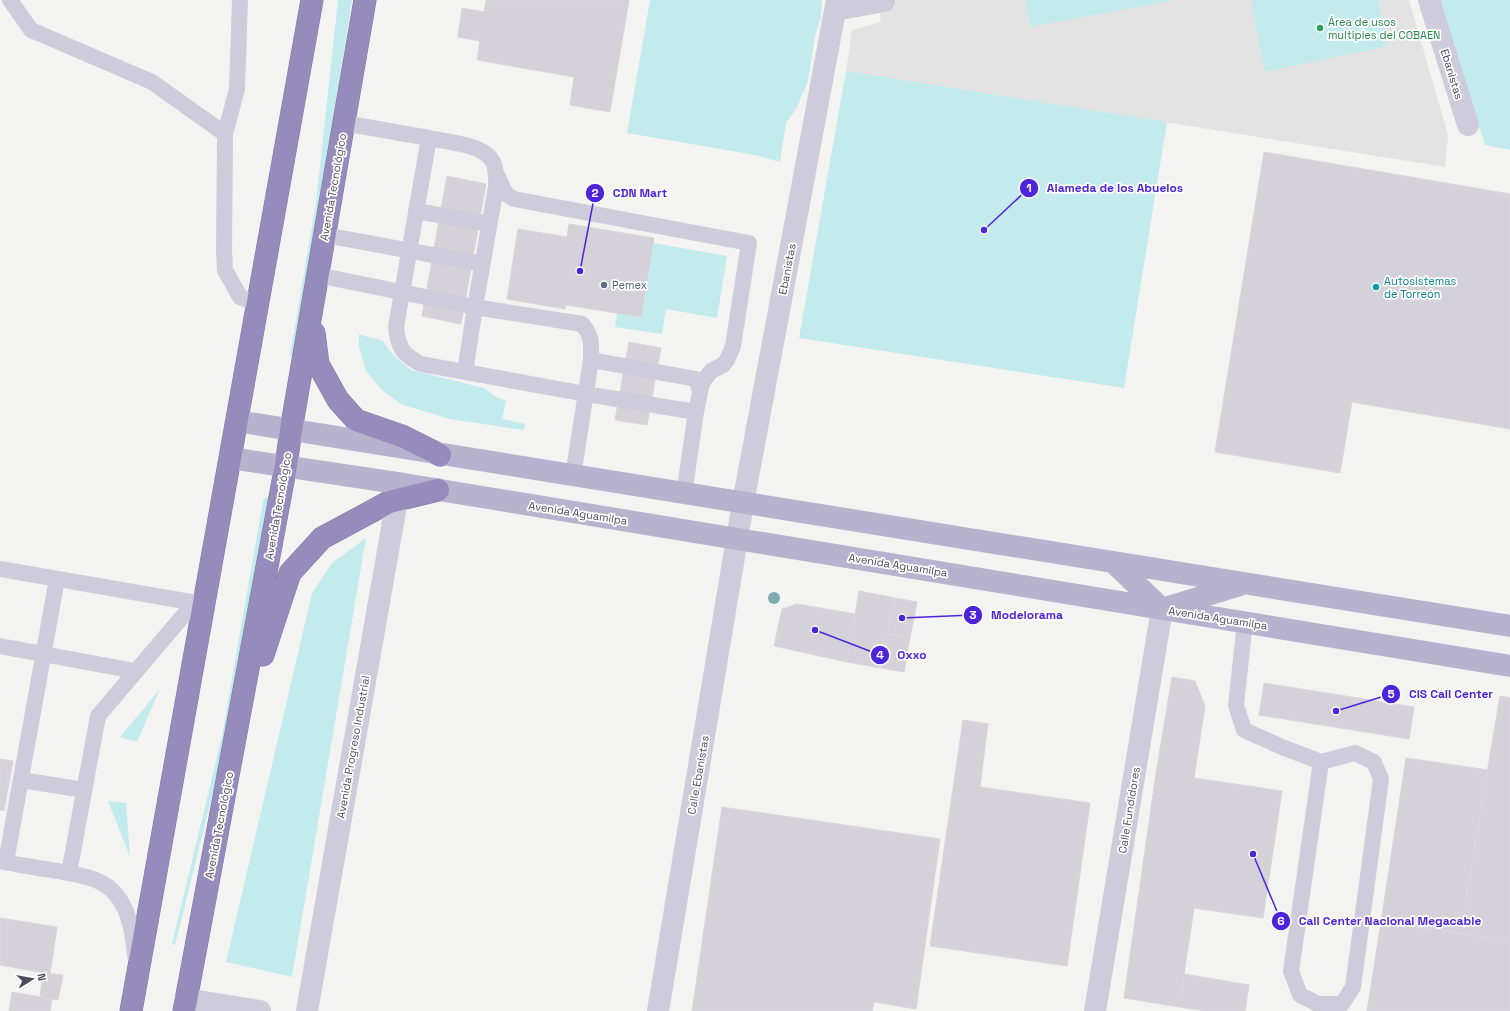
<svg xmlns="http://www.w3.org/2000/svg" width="1510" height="1011" font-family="'Space Grotesk',sans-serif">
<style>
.education{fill:#e4e3e3}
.green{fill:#c3ebed}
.building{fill:#d4d1d8;stroke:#d8d6dc}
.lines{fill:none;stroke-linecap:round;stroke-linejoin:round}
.highway-casing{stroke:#8077a8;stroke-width:23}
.lane{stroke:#ceccda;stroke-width:16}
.street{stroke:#ceccda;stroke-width:22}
.primary{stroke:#b7b3ce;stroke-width:22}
.highway{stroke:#958cbc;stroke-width:22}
.tree{fill:#7da9b1}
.leisure-dot{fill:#2e9e5b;stroke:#fff;stroke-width:1.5}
.service-dot{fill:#5c6f8a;stroke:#fff;stroke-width:1.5}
.culture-dot{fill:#0f9aa8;stroke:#fff;stroke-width:1.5}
.labels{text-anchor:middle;stroke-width:3.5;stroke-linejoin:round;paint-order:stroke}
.leisure-label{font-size:11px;fill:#27864d;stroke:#fff;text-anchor:start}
.street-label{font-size:11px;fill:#4d4a5e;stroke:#fff}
.culture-label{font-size:11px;fill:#0d838f;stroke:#fff;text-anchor:start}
.service-label{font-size:11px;fill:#4e5e75;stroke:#fff;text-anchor:start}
.leader{fill:none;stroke:#4d24da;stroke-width:1.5}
.callout-dot{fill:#4d24da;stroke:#fff;stroke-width:1.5}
.mark-label{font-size:12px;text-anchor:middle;font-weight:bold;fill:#fff}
.callout-label{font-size:12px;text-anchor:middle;font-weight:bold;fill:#4d24da;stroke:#fff;stroke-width:3.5;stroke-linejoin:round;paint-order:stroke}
</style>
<rect width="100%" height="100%" fill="#f3f3f1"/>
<!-- education -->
<path class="education" d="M 878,0 L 1409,0 L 1448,135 L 1445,167 L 846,71 L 852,30 L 881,22 Z"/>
<!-- green -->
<path class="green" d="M 338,0 L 352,0 L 296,356 L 290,355 L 316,203 Z
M 650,0 L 822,0 L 821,17 L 815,36 L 808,81 L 796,109 L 786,123 L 780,162 L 755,155 L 627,133 Z
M 1025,0 L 1176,0 L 1030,27 Z
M 1251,0 L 1378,0 L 1387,46 L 1265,72 Z
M 1439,0 L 1510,0 L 1510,150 L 1485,145 Z
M 846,71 L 1167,122 L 1124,388 L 799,338 Z
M 653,243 L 727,256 L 717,318 L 666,309 L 662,334 L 615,327 L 617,313 L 641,317 Z
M 359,334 L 383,341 L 393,355 L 411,370 L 484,388 L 495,396 L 506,401 L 502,419 L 525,424 L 524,430 L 449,419 L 401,404 L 382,390 L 366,371 L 359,347 Z
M 269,497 L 271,499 L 227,736 L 175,945 L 172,944 L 222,736 L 263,501 L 265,498 Z
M 366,538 L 292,977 L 226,962 L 312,593 L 332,563 Z
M 160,689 L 137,742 L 120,737 Z
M 108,801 L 126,803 L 130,857 Z"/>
<!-- building -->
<path class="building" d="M 486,0 L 629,0 L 610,112 L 570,105 L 574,77 L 477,60 L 480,41 L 458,37 L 462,8 L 484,12 Z
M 1264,152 L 1510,194 L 1510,429 L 1352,402 L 1340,473 L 1215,452 Z
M 447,176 L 486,184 L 461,324 L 422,316 Z
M 569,224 L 654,238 L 641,317 L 566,305 L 565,309 L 507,299 L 518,229 L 567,237 Z
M 629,342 L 661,348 L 647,425 L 615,420 Z
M 859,591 L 895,598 L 887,634 L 910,638 L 904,672 L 847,662 Z
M 895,598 L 917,602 L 910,638 L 887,634 Z
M 797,604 L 855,614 L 847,662 L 774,646 L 782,609 Z
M 1172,677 L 1195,681 L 1205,706 L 1194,778 L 1282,791 L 1263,918 L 1194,908 L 1179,1007 L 1124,998 L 1156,773 Z
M 1264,683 L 1414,707 L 1409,739 L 1259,715 Z
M 1500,696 L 1510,698 L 1510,941 L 1460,933 Z
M 963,720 L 988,724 L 980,787 L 1090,803 L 1067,966 L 930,946 Z
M 1406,758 L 1488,770 L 1460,933 L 1381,922 Z
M 0,759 L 13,761 L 4,811 L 0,810 Z
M 722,807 L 940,839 L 916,1009 L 874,1002 L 872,1011 L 692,1011 Z
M 0,918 L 57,927 L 50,974 L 0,965 Z
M 1381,922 L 1510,941 L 1510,1011 L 1367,1011 Z
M 43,973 L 63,975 L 58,1000 L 40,996 Z
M 1184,974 L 1249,985 L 1245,1011 L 1205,1011 L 1179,1007 Z
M 12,992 L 52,999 L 50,1011 L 9,1011 Z"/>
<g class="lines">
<!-- highway casing -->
<g class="highway-casing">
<path id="highway" d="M 314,333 L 318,364 L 338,400 L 356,420 L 402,436 L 440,455
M 263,655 L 290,573 L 322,538 L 389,502 L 438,490
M 131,1011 L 312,0
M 184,1011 L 286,465 L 291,430 L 365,0"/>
</g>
<!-- lane -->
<path class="lane" d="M 10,0 L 31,30 L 152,82 L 225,134
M 240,0 L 237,89 L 225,134 L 224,250 L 225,270 L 240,297 L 258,304
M 344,123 L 429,138 L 396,327 C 398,348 403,355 421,364 L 586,394 L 696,412
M 496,173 L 506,194 L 514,199 L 749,243 L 733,346 L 727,360 L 723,365 L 711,371 L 702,383 L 696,412 L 684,494
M 416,211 L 489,224
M 325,235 L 482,264
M 317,275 L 475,307 L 496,187 C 496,179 497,170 493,162 C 484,144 447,142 429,138
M 465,372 L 475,307 L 582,324 C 593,337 591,344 591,360
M 573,476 L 591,360 L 696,379 L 700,391
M 0,569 L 202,604
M 1245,622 L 1236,705 L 1244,730 L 1282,747 L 1321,762 L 1291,971 L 1300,995 L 1318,1004 L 1342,1004 L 1353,987 L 1381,779 L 1374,762 L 1355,753 L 1321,762
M 0,646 L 135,671
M 21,780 L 84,790
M 0,861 C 19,865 39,868 58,871 C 72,874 87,875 100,882 C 127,895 133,929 135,956
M 6,862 L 57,579
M 69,873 L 98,716 L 194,603"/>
<!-- street -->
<path class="street" d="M 1429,0 L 1468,125
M 835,10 L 884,1
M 186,999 L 260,1011
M 307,1011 L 397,500 L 397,483
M 658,1011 L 743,503 L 837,0
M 1095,1011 L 1162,609"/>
<!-- primary -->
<path class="primary" d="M 237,421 L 1510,626
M 230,458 L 397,483 L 1510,666
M 1113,562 L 1162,609 L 1240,585"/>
<!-- highway -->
<use href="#highway" class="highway"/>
</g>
<!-- trees -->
<circle class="tree" cx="774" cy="598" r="6"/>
<!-- markers -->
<circle class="leisure-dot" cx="1320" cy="28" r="4"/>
<circle class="service-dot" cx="604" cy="285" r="4"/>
<circle class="culture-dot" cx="1376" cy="287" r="4"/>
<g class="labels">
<!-- leisure labels -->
<g class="leisure-label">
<text x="1328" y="26">Área de usos<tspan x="1328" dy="13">multiples del COBAEN</tspan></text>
</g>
<!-- street labels -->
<g class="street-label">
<text transform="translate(1452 74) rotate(73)" y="4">Ebanistas</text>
<text transform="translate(333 187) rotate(-80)" y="4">Avenida Tecnológico</text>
<text transform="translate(787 269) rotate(-79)" y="4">Ebanistas</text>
<text transform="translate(278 506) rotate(-80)" y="4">Avenida Tecnológico</text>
<text transform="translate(578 513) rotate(9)" y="4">Avenida Aguamilpa</text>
<text transform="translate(898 565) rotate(9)" y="4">Avenida Aguamilpa</text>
<text transform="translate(1218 618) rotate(9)" y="4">Avenida Aguamilpa</text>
<text transform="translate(353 747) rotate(-80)" y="4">Avenida Progreso Industrial</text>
<text transform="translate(698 775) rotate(-80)" y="4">Calle Ebanistas</text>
<text transform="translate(1129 810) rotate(-81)" y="4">Calle Fundidores</text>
<text transform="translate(219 825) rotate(-79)" y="4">Avenida Tecnológico</text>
</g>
<!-- culture labels -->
<g class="culture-label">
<text x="1384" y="285">Autosistemas<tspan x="1384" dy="13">de Torreón</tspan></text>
</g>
<!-- service labels -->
<g class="service-label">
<text x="612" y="289">Pemex</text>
</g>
</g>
<!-- callouts -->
<path class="leader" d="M984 230L1029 188M580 271L595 193M902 618L973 615M815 630L880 655M1336 711L1391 694M1253 854L1281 921"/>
<g class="callout-dot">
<circle cx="984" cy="230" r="4"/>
<circle cx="580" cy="271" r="4"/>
<circle cx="902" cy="618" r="4"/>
<circle cx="815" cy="630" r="4"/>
<circle cx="1336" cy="711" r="4"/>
<circle cx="1253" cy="854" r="4"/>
<circle cx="1029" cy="188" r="10"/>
<circle cx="595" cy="193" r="10"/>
<circle cx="973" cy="615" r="10"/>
<circle cx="880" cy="655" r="10"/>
<circle cx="1391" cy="694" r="10"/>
<circle cx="1281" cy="921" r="10"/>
</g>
<g class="mark-label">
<text x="1029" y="192">1</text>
<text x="595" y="197">2</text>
<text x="973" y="619">3</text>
<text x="880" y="659">4</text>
<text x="1391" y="698">5</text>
<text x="1281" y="925">6</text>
</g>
<g class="callout-label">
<text x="1115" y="192">Alameda de los Abuelos</text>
<text x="640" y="197">CDN Mart</text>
<text x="1027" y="619">Modelorama</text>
<text x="912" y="659">Oxxo</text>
<text x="1451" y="698">CIS Call Center</text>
<text x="1390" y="925">Call Center Nacional Megacable</text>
</g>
<!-- north arrow -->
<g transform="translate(32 979) rotate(79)" stroke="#ffffff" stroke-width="3" paint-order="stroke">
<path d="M0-3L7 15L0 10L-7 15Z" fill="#4d4a5e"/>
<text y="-6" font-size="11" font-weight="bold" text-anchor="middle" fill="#4d4a5e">N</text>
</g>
</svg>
